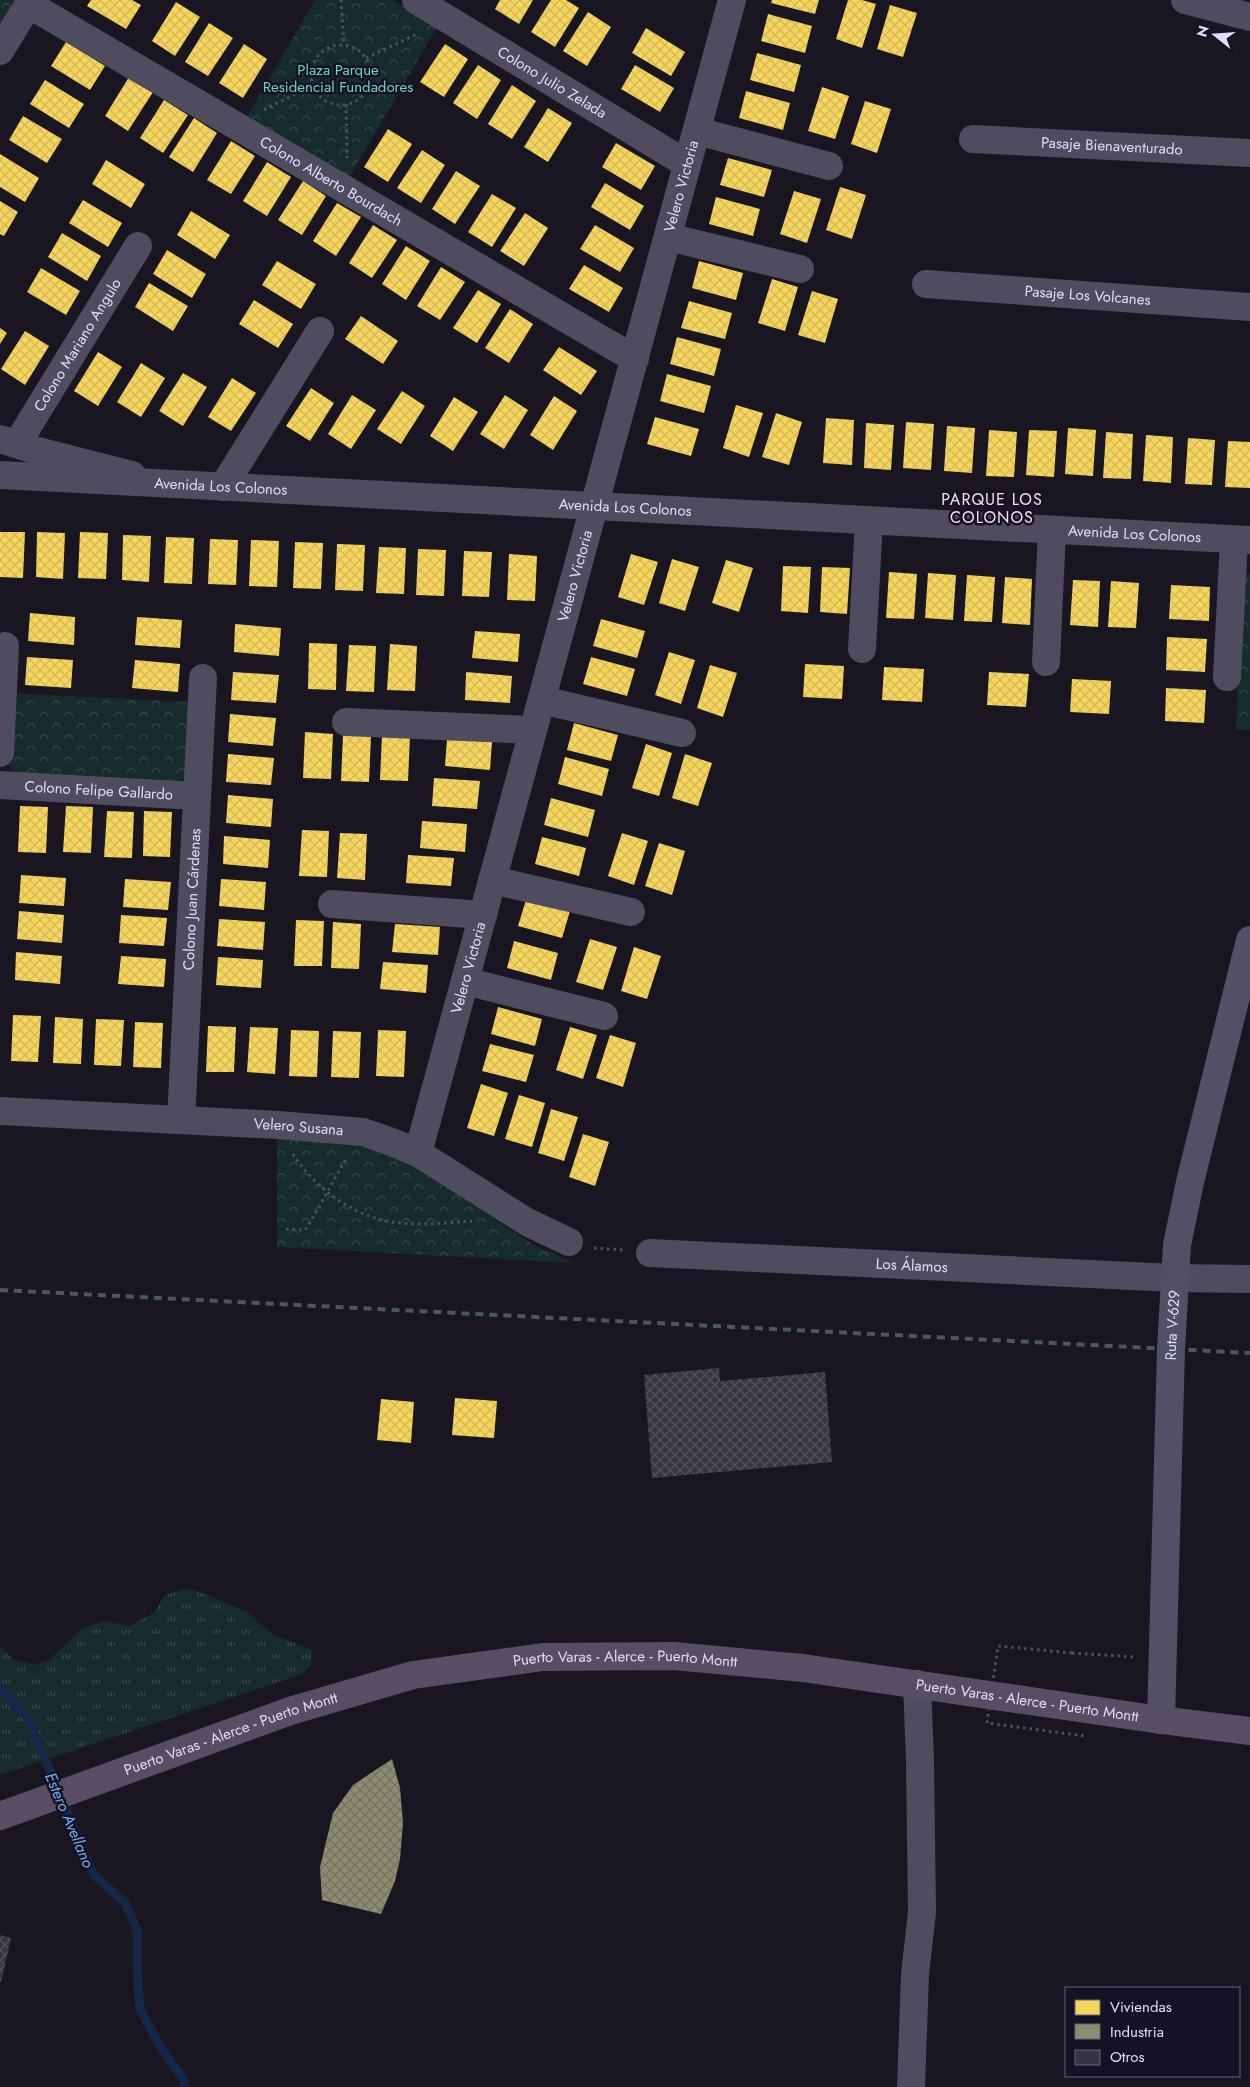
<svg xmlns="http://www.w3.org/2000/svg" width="1250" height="2087" font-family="Jost,sans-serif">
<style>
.grass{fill:url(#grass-tufts)}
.forest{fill:url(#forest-crowns)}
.homes{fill:url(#homes-cross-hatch)}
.industry{fill:url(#industry-cross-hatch)}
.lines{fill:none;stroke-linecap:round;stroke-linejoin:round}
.stream{stroke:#162646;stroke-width:9}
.building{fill:url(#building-cross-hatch)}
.path{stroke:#4a535f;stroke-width:3;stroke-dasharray:2.5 4;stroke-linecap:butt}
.minor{stroke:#4f4c5f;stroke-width:28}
.tertiary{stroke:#4f4c5f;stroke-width:28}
.secondary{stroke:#525066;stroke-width:28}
.primary{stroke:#574d64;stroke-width:28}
.rail{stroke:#495767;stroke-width:4;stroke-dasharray:8 6;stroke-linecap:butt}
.path-bridge{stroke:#4a535f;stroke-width:3;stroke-dasharray:2.5 4;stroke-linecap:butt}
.labels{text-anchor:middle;stroke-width:5;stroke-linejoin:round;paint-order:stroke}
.park-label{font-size:15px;fill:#6ed3bf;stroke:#161225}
.street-label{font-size:15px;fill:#e0dafb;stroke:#161225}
.neighbourhood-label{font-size:16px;letter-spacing:1px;fill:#fbdcee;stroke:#161225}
.water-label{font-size:16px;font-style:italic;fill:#74afef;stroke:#161225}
</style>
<defs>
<pattern id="grass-tufts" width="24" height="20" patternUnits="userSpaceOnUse" patternTransform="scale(1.25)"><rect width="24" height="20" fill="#162b2c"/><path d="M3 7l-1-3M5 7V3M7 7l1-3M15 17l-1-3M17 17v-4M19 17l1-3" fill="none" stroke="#38494c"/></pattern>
<pattern id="forest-crowns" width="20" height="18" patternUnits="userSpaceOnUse" patternTransform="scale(1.25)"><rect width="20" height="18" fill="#162b2c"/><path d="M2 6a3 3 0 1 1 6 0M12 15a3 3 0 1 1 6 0" fill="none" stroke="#38494c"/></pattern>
<pattern id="homes-cross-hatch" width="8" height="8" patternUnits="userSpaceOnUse" patternTransform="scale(1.25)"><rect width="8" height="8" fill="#f6d55c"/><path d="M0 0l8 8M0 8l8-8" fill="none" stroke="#d2b759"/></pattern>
<pattern id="industry-cross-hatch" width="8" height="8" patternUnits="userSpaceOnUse" patternTransform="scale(1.25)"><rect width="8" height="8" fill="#8c8c6e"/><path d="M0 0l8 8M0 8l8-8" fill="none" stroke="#727262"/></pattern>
<pattern id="building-cross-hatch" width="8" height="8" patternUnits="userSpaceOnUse" patternTransform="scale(1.25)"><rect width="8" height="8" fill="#383442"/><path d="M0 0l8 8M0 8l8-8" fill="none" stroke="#54515e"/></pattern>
</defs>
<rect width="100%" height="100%" fill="#191621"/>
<!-- grass -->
<path class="grass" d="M 186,1588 L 213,1597 L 247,1612 L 272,1634 L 312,1650 L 311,1666 L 300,1675 L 0,1775 L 0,1646 L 13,1659 L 35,1665 L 50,1659 L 83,1628 L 105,1621 L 129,1626 L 154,1613 L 165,1595 Z"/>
<!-- forest -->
<path class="forest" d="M 0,0 L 14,0 L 0,24 Z
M 315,0 L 392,0 L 437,27 L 348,180 L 245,120 Z
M 1247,574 L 1250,574 L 1250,730 L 1236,730 L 1240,581 Z
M 9,693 L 190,702 L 185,775 L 181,782 L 19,776 L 6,763 Z
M 277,1138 L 343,1141 L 382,1151 L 418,1167 L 532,1244 L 574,1263 L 277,1247 Z"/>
<!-- homes -->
<path class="homes" d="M 91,0 L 132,0 L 141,5 L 126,29 L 87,6 Z
M 500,0 L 533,0 L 519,24 L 495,9 Z
M 551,0 L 566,0 L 579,8 L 555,47 L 531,32 Z
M 772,0 L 819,0 L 815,14 L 771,3 Z
M 848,0 L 862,0 L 876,4 L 862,48 L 836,39 Z
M 176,2 L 200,17 L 175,56 L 152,41 Z
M 890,5 L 917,13 L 903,57 L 877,49 Z
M 588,12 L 611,27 L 587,66 L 563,51 Z
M 768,14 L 812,26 L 805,53 L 761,41 Z
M 209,23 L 233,38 L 208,76 L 185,62 Z
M 646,28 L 685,52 L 671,76 L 632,53 Z
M 66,42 L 105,66 L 90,90 L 51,66 Z
M 244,44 L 267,59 L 243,98 L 219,83 Z
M 445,44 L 468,59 L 444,97 L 420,82 Z
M 757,53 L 801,65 L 794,92 L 750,80 Z
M 478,65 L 501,80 L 477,119 L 453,103 Z
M 635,65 L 674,88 L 660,112 L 621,89 Z
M 129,77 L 153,92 L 128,131 L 105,116 Z
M 45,80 L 84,104 L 69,128 L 30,104 Z
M 512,85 L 536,101 L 512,139 L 488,124 Z
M 822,87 L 849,96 L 835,139 L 808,131 Z
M 746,91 L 790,103 L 783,130 L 739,118 Z
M 164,100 L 188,115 L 163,153 L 140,138 Z
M 865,101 L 891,109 L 877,153 L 851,144 Z
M 548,108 L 572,123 L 548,162 L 524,147 Z
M 23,116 L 62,139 L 47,163 L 9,140 Z
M 194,118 L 217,133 L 193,172 L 169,157 Z
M 388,129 L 412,144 L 388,182 L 364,167 Z
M 231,141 L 255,156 L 231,194 L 207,180 Z
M 616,143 L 655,166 L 641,190 L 602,167 Z
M 422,150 L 445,165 L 421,203 L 397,188 Z
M 0,154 L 39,178 L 25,202 L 0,187 Z
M 728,158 L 772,170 L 764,197 L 720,185 Z
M 106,160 L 145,184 L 131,208 L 92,184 Z
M 267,162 L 291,177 L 267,216 L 243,201 Z
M 456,171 L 480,186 L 455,224 L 432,209 Z
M 303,181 L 326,196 L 302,235 L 278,220 Z
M 605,183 L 644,206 L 630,230 L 591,207 Z
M 840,187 L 866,195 L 852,239 L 826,230 Z
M 794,191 L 821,199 L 807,243 L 780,234 Z
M 492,194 L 516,208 L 492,247 L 468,232 Z
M 716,197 L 760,209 L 753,236 L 709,224 Z
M 83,200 L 122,223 L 108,247 L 69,223 Z
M 0,201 L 18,212 L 4,236 L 0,234 Z
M 337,203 L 361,217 L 336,256 L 313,241 Z
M 191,211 L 230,235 L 215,259 L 177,235 Z
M 525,213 L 548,228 L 524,266 L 500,251 Z
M 373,225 L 397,240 L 372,278 L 349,263 Z
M 595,225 L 634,248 L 620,272 L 580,249 Z
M 62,233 L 101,256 L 87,281 L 48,257 Z
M 406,246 L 430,261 L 406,300 L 382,284 Z
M 167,250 L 206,274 L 192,298 L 153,274 Z
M 277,261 L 316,284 L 301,309 L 262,285 Z
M 699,261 L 743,273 L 736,300 L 692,288 Z
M 584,265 L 623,288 L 609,312 L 569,289 Z
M 441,267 L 465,282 L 440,320 L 417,306 Z
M 41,268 L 80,291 L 66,315 L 27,292 Z
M 772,279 L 798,287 L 785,331 L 758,323 Z
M 149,283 L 188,306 L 173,331 L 135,307 Z
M 478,290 L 501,304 L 477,343 L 453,328 Z
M 812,291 L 838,299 L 825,343 L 798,335 Z
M 254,300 L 293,324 L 278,348 L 239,324 Z
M 689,301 L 732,313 L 725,339 L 681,328 Z
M 510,309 L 533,324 L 509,363 L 485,348 Z
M 361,316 L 398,341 L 383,364 L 345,339 Z
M 0,328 L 7,333 L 0,344 Z
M 25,331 L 49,346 L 25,385 L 1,369 Z
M 677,337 L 721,349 L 714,376 L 670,364 Z
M 559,347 L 597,371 L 581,395 L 543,370 Z
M 98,352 L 122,367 L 98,406 L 74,391 Z
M 141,363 L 165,378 L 141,417 L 117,402 Z
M 183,373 L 207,387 L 183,426 L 159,411 Z
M 667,374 L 711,386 L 704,413 L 660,401 Z
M 232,378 L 256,393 L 231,431 L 208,417 Z
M 311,388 L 334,403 L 310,441 L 286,426 Z
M 402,391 L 425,406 L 401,444 L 377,429 Z
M 352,395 L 376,410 L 351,449 L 328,434 Z
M 505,395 L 528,410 L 504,449 L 480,434 Z
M 554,396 L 577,411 L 553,450 L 530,435 Z
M 454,397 L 478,412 L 453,451 L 430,436 Z
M 736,405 L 763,413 L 749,457 L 723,448 Z
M 776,413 L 802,422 L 789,465 L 762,457 Z
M 655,417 L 699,429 L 691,456 L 647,444 Z
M 826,418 L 854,420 L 852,465 L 823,463 Z
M 906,422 L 934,424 L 931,470 L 903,468 Z
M 866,423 L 894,425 L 891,470 L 864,468 Z
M 947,426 L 975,428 L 972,473 L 944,471 Z
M 1068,428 L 1096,430 L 1093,476 L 1065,474 Z
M 989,430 L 1017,432 L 1014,477 L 986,476 Z
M 1029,430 L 1057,431 L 1054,477 L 1026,475 Z
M 1106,432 L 1133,434 L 1131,479 L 1103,478 Z
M 1146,435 L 1173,437 L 1171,483 L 1143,481 Z
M 1188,438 L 1215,440 L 1212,485 L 1185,484 Z
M 1228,441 L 1250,442 L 1250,488 L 1225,487 Z
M 0,532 L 25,532 L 23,578 L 0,577 Z
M 37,532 L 65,533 L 63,579 L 36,577 Z
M 80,532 L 108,533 L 106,579 L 78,578 Z
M 123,535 L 151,536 L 149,582 L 122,580 Z
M 166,537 L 194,538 L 192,584 L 164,583 Z
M 210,539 L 238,540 L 236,585 L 208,584 Z
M 251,540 L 279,541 L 277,587 L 249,586 Z
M 295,542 L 323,543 L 321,589 L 293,588 Z
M 337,544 L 365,545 L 363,591 L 335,590 Z
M 379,547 L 406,548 L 404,594 L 376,593 Z
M 418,549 L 446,550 L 444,596 L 416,595 Z
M 464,551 L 492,552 L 489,597 L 462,596 Z
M 509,554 L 537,556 L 535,601 L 507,600 Z
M 631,554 L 658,562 L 644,605 L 618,597 Z
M 672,559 L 699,567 L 685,611 L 659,603 Z
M 726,560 L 753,568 L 739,612 L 712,603 Z
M 783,566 L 811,567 L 808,613 L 781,611 Z
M 822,567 L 850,568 L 847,614 L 820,612 Z
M 889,572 L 917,574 L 914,619 L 886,618 Z
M 928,573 L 956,575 L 953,620 L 925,618 Z
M 967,575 L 995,577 L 992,622 L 964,621 Z
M 1005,577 L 1032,579 L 1030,625 L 1002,623 Z
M 1073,580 L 1100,581 L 1098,627 L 1070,625 Z
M 1111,581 L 1139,583 L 1136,628 L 1108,627 Z
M 1171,585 L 1210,587 L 1209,621 L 1169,619 Z
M 30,613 L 75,617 L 74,645 L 28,641 Z
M 137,617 L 182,620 L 180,648 L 135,645 Z
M 601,619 L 645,631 L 637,658 L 593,646 Z
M 235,624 L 281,628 L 279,656 L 234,652 Z
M 475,631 L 520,634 L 518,662 L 472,658 Z
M 1167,637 L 1207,639 L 1205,672 L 1166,670 Z
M 309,643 L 337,644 L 336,690 L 308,689 Z
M 390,644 L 417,646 L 415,691 L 387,690 Z
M 349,645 L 376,646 L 374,692 L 346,691 Z
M 669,652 L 695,660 L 681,704 L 655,695 Z
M 27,657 L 73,660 L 71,688 L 25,685 Z
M 591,657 L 635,669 L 627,696 L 583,684 Z
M 135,660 L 180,664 L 178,692 L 132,688 Z
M 805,664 L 844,666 L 842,699 L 803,697 Z
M 710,665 L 737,673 L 723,717 L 697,708 Z
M 884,667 L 924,669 L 922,702 L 882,700 Z
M 233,672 L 279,675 L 276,703 L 231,700 Z
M 466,672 L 512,676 L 510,703 L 465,700 Z
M 989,672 L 1029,674 L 1026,707 L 987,705 Z
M 1072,679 L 1111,681 L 1109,714 L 1070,712 Z
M 1166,688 L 1206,690 L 1204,723 L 1165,721 Z
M 230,714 L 276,718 L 273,746 L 228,742 Z
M 574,723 L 618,735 L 611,761 L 567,750 Z
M 305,732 L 333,734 L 331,779 L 303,778 Z
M 382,734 L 410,736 L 408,781 L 380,780 Z
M 343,735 L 371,736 L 369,782 L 341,781 Z
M 447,739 L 492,742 L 490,770 L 445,766 Z
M 646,744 L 672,753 L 659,796 L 632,788 Z
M 228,754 L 274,758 L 271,785 L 226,782 Z
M 685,754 L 712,763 L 698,806 L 672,798 Z
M 565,757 L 609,769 L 602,796 L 558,784 Z
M 434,778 L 480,781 L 477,809 L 432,806 Z
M 228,795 L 273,799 L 271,827 L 226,823 Z
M 551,798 L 595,810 L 588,837 L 544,825 Z
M 20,806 L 48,807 L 46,853 L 18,852 Z
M 66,806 L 93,807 L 91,853 L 63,852 Z
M 107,811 L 134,812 L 132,858 L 104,857 Z
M 144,811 L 172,812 L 170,857 L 143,856 Z
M 422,821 L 467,824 L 465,852 L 420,848 Z
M 302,830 L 329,831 L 327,877 L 299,876 Z
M 340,833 L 367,834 L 365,880 L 337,878 Z
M 622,833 L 648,841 L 634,885 L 608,876 Z
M 224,836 L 270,840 L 268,868 L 223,864 Z
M 542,837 L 586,848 L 579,876 L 535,864 Z
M 659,843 L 685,851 L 672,895 L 645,886 Z
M 408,855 L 454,858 L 451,886 L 406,883 Z
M 21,875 L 66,878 L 64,906 L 19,903 Z
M 125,879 L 171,882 L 168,910 L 123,907 Z
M 221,879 L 266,882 L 264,910 L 219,906 Z
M 526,900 L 570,911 L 562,938 L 518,926 Z
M 19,911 L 64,915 L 62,943 L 17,939 Z
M 121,915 L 167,918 L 164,946 L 119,943 Z
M 219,919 L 265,922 L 263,950 L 217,946 Z
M 296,920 L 324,921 L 322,966 L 294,966 Z
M 333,922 L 361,924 L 359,969 L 331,968 Z
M 395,924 L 440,927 L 438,955 L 392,952 Z
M 590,939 L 617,947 L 603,990 L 576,982 Z
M 514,941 L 558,953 L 551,980 L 507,968 Z
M 634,947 L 661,956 L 647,999 L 621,991 Z
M 16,952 L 62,956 L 60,984 L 15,980 Z
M 121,956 L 166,959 L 164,987 L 118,984 Z
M 218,957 L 263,960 L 261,988 L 216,985 Z
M 383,962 L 428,965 L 426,993 L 380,989 Z
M 498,1007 L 542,1019 L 535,1046 L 491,1034 Z
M 13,1015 L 41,1016 L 38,1062 L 11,1061 Z
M 55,1017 L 83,1019 L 81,1064 L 53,1063 Z
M 96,1019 L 124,1020 L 121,1066 L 94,1065 Z
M 135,1022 L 163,1023 L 161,1068 L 133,1067 Z
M 208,1026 L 236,1027 L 234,1072 L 206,1072 Z
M 250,1027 L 278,1028 L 275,1074 L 247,1072 Z
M 570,1027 L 597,1035 L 583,1079 L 556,1070 Z
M 291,1030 L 319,1031 L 317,1077 L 289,1076 Z
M 378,1030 L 406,1031 L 404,1077 L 376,1076 Z
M 333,1031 L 361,1032 L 359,1078 L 331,1077 Z
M 610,1035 L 636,1043 L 623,1087 L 596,1078 Z
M 490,1044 L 534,1055 L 526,1082 L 482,1071 Z
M 481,1084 L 508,1093 L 494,1136 L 467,1128 Z
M 519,1095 L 545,1103 L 532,1147 L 505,1139 Z
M 551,1109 L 578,1117 L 564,1161 L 538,1153 Z
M 583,1134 L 609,1142 L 595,1186 L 569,1177 Z
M 455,1398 L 497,1401 L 494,1438 L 452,1435 Z
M 381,1399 L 414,1402 L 411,1443 L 377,1440 Z"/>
<!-- industry -->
<path class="industry" d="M 392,1759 L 400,1788 L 403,1823 L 400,1859 L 395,1881 L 381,1914 L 322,1900 L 320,1867 L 333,1813 L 353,1785 Z"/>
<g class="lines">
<!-- stream -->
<path class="stream" d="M 0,1688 L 28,1718 L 93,1874 L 126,1904 L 137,1930 L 137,1969 L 140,2009 L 160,2046 L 184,2080 L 185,2087"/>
</g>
<!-- building -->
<path class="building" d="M 719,1368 L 720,1381 L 825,1372 L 832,1462 L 652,1478 L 644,1375 Z
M 0,1935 L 11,1938 L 1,1982 L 0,1981 Z"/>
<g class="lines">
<!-- path -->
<path class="path" d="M 341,0 L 344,45
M311 75a30 30 0 1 1 60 0a30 30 0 1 1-60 0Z
M 366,58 L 417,34
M 346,104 L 347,158
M 264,110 L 313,85
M 293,1154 C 314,1187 352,1216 392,1222 C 418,1226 446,1223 472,1221
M 286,1229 L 305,1230 L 308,1226 L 346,1159
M 594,1248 L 623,1250
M 1072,1653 L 1136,1657"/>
<!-- minor -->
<g class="minor">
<path id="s1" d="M 416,0 L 687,164"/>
<path d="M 1185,0 L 1250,17"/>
<path id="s2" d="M 28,4 L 635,359"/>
<path d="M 0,51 L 31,0"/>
<path d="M 697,131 L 829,166"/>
<path id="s3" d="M 973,139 L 1250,153"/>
<path d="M 668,237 L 800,269"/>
<path id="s4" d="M 926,284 L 1250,307"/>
<path d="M 0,439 L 38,451 L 132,475"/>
<path id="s5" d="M 17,444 L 138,246"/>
<path d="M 223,487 L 320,331"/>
<path d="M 862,649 L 869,521"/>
<path d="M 1046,662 L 1052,530"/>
<path d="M 1227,677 L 1234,540"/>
<path d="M 542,700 L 682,733"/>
<path d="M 346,722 L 533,730"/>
<path d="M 0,753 L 5,646"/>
<path id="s6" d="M 0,785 L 197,796"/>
<path d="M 492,880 L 631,912"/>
<path d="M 332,904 L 483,915"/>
<path d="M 465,981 L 604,1016"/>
<path id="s7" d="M 0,1111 L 278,1125 L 363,1132 L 392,1142 L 418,1153 L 527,1222 L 569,1242"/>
<path id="s8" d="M 181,1120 L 203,678"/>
<path id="s9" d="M 418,1153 L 732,0"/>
<path id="s10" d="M 650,1253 L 1174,1278 L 1250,1279"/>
<path d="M 911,2087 L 915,1974 L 922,1912 L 920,1760 L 917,1684"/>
</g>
<!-- tertiary -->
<path class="tertiary" id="s11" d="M 0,475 L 1250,540"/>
<!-- secondary -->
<path class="secondary" id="s12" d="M 1161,1720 L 1171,1349 L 1177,1245 L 1190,1182 L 1250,940"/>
<!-- primary -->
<path class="primary" id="s13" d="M 0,1816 L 290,1711 L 413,1675 L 543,1657 L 674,1656 L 803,1668 L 1161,1720 L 1250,1731"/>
<!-- rail -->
<path class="rail" d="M 0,1290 L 1250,1353"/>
<!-- path-bridge -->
<path class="path-bridge" d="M 1072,1653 L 998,1646 L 987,1723 L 1085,1736"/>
</g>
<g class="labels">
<!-- park labels -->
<g class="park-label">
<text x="338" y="75">Plaza Parque<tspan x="338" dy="17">Residencial Fundadores</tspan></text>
</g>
<!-- street labels -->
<g class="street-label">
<text dy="5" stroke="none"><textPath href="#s1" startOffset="159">Colono Julio Zelada</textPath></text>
<text dy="5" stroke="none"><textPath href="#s3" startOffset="139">Pasaje Bienaventurado</textPath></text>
<text dy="5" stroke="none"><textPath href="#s2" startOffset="351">Colono Alberto Bourdach</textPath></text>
<text dy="5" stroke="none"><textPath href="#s9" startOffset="1002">Velero Victoria</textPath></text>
<text dy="5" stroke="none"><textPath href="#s4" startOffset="162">Pasaje Los Volcanes</textPath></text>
<text dy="5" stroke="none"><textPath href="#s5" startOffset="116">Colono Mariano Angulo</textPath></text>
<text dy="5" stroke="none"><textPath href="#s11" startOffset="221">Avenida Los Colonos</textPath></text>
<text dy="5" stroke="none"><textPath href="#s11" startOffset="626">Avenida Los Colonos</textPath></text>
<text dy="5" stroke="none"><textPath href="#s11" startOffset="1136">Avenida Los Colonos</textPath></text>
<text dy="5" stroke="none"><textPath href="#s9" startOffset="598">Velero Victoria</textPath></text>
<text dy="5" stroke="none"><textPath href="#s6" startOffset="99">Colono Felipe Gallardo</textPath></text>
<text dy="5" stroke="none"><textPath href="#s8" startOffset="221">Colono Juan Cárdenas</textPath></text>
<text dy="5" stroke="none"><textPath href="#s9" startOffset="192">Velero Victoria</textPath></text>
<text dy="5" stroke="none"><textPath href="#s7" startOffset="299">Velero Susana</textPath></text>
<text dy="5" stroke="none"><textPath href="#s10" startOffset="262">Los Álamos</textPath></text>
<text dy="5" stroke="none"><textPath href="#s12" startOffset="395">Ruta V-629</textPath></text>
<text dy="5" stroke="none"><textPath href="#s13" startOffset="650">Puerto Varas - Alerce - Puerto Montt</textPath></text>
<text dy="5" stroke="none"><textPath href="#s13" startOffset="1055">Puerto Varas - Alerce - Puerto Montt</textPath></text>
<text dy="5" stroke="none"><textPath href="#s13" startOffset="245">Puerto Varas - Alerce - Puerto Montt</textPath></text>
</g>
<!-- neighbourhood labels -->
<g class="neighbourhood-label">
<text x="992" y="505">PARQUE LOS<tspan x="992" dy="18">COLONOS</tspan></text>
</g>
<!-- water labels -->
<g class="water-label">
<text transform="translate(70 1820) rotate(67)" y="6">Estero Avellano</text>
</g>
</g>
<!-- legend -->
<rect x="1065" y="1987" width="175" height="90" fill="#161225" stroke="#67627b"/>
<rect x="1075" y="2000" width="25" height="15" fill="#f6d55c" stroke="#67627b"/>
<text x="1110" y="2012" font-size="15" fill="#e0dafb">Viviendas</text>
<rect x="1075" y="2024" width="25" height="15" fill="#8c8c6e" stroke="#67627b"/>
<text x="1110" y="2037" font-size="15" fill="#e0dafb">Industria</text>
<rect x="1075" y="2050" width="25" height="15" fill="#383442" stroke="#67627b"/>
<text x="1110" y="2062" font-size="15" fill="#e0dafb">Otros</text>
<!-- north arrow -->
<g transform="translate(1215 35) rotate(287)" stroke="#161225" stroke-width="4" paint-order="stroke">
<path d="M0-4L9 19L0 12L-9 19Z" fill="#e0dafb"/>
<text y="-8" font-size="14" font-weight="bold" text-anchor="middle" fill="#e0dafb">N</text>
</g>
</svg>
